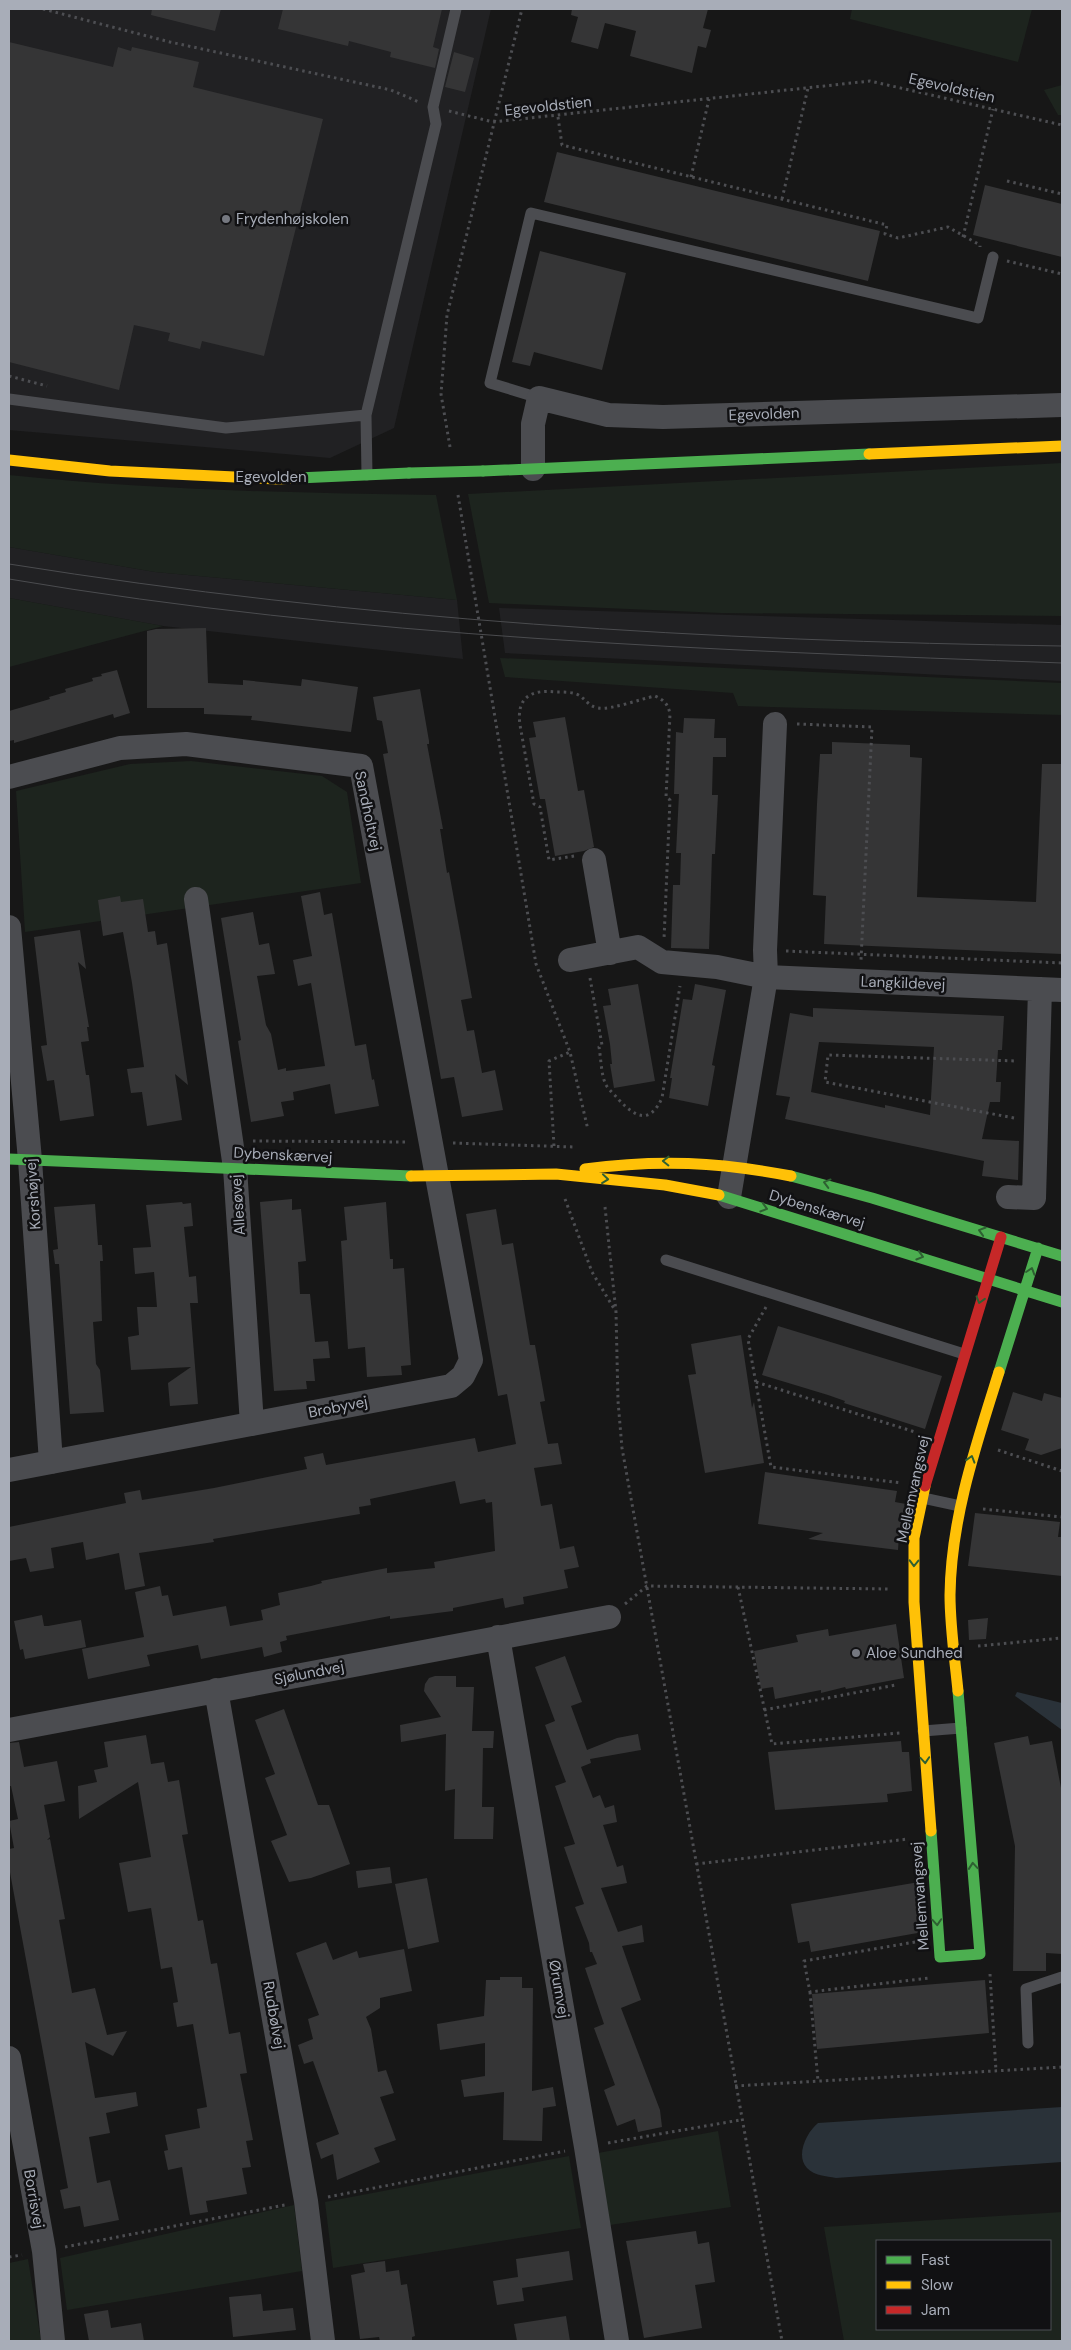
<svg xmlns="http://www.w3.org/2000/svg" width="1071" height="2350" font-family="'DM Sans',sans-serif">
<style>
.built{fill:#212123}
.green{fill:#1d241e;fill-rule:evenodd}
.water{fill:#2a3239}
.building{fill:#353536;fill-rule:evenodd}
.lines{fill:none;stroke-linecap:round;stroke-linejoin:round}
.path{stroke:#4d4e52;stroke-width:3;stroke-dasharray:2.5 4;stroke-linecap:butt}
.lane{stroke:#4b4c50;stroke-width:11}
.street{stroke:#4b4c50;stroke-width:24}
.fast{stroke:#4caf50;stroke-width:11}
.slow{stroke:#ffc107;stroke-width:11}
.jam{stroke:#c62828;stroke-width:11}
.tram{stroke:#4b4c4f;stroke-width:1}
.fast-bridge{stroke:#4caf50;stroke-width:11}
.oneway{stroke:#2e6032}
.poi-dot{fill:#757880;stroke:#111113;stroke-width:2}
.labels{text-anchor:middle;stroke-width:5;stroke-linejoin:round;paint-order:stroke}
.street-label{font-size:15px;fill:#a8adb8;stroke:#111113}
.poi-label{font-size:15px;fill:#a8adb8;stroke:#111113;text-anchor:start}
</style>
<rect width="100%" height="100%" fill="#171717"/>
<!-- built -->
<path class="built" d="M 9,9 L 491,9 L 394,428 L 330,458 L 9,430 Z
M 9,547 L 155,572 L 457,600 L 463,659 L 163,626 L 9,598 Z
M 499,608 L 1062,625 L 1062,681 L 505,653 Z"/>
<!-- green -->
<path class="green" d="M 852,9 L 1032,9 L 1018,62 L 850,19 Z
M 1062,85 L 1062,115 L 1058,115 L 1044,90 Z
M 1062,463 L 1062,616 L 721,613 L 489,603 L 468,494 Z
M 9,475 C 151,490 293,493 436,495 L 457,600 L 155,572 L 9,547 Z
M 9,598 L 163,626 L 9,667 Z
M 500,658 L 1062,683 L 1062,715 L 738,706 L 733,693 L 505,677 Z
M 191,761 L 322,776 L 347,792 L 361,883 L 25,932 L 16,791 L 130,764 Z
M 718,2131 L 731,2207 L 610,2225 L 598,2153 Z
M 569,2156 L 581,2228 L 333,2268 L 325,2202 Z
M 294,2205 L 302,2271 L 67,2310 L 60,2258 Z
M 1062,2212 L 1062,2341 L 844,2341 L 824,2227 ZM 877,2241 L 1050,2241 L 1050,2329 L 877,2329 Z
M 28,2259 L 41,2341 L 9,2341 L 9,2263 Z"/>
<!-- water -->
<path class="water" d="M 1017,1692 L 1062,1703 L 1062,1730 L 1018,1698 L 1015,1696 Z
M 1062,2107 L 1062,2162 L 836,2178 C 826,2176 815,2176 807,2168 C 795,2155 807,2132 818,2123 Z"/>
<!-- building -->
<path class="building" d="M 152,9 L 221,9 L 215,31 L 151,15 Z
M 283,9 L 442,9 L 433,47 L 439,49 L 435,68 L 390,57 L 391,52 L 349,41 L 348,46 L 278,29 Z
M 572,9 L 708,9 L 703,28 L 711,30 L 706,48 L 698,46 L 692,73 L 630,56 L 636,31 L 605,23 L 598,49 L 571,42 L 578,17 L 571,15 Z
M 9,42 L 113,67 L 118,47 L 131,51 L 132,47 L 199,62 L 193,87 L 323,119 L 264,356 L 202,341 L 200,349 L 168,341 L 170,333 L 134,325 L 119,390 L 9,362 Z
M 454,52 L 474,58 L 465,92 L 445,87 Z
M 557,152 L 880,231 L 868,281 L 544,202 Z
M 985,185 L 1062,204 L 1062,257 L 973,235 Z
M 540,251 L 626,273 L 602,370 L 534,352 L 530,366 L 512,362 Z
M 206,628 L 208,683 L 243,685 L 243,680 L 301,686 L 302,679 L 358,687 L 351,732 L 251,720 L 252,716 L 204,714 L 204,708 L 147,708 L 147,631 L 156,629 Z
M 117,670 L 130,713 L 114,718 L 113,714 L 14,743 L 14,740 L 9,741 L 9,711 L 50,699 L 49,697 L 66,692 L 65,689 L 93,681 L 92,678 L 102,676 L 101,674 Z
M 420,689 L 429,741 L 429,744 L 427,744 L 443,829 L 440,829 L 447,873 L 449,872 L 472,998 L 461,1000 L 467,1031 L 474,1030 L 482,1073 L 495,1070 L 503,1110 L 462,1117 L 454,1077 L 441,1079 L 383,754 L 388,753 L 382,721 L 377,720 L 373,697 Z
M 565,717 L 578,791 L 584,790 L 594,847 L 584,851 L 555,856 L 545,799 L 540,799 L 529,738 L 536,737 L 533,722 Z
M 684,718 L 715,719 L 714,738 L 726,738 L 726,757 L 713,757 L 712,795 L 718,795 L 715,854 L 712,854 L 709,949 L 671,948 L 673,885 L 680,885 L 681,853 L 676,853 L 679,794 L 674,794 L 676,732 L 683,733 Z
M 832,742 L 910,745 L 910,757 L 922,758 L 917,897 L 1036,902 L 1042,764 L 1062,764 L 1062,954 L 824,944 L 826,896 L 813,895 L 817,804 L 820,754 L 832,754 Z
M 320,892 L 324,915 L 332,913 L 355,1046 L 366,1044 L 372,1080 L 374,1079 L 379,1106 L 335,1114 L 330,1084 L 293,1092 L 294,1100 L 281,1102 L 284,1116 L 251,1122 L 238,1041 L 241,1040 L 221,918 L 253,912 L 259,945 L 269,943 L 275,974 L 257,976 L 266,1025 L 271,1034 L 278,1070 L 286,1068 L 286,1071 L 325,1066 L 311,983 L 298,986 L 293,960 L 312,956 L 301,896 Z
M 120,896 L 121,902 L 143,899 L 148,932 L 155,931 L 157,945 L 167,943 L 188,1085 L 175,1074 L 182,1120 L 147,1126 L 142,1092 L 131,1093 L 127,1069 L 144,1067 L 132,983 L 123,932 L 103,936 L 98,900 Z
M 80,930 L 86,969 L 78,962 L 89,1027 L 87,1027 L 89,1041 L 81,1042 L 86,1075 L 89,1075 L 94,1116 L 60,1121 L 54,1080 L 47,1081 L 41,1046 L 47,1045 L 34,937 Z
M 638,984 L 655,1081 L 614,1088 L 610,1064 L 612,1064 L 610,1044 L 603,1006 L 611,1005 L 608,989 Z
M 695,984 L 726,990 L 712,1065 L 715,1066 L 708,1106 L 669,1098 L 672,1078 L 670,1078 L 683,999 L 692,1000 Z
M 813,1008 L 1004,1016 L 1002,1050 L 998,1050 L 996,1082 L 1001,1082 L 1000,1102 L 990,1102 L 982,1139 L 1019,1141 L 1018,1180 L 982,1176 L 984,1161 L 785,1119 L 790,1097 L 776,1095 L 790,1013 L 813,1017 ZM 819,1042 L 934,1047 L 930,1115 L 885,1105 L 885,1108 L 811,1092 Z
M 292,1199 L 292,1210 L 301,1209 L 306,1261 L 298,1262 L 300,1294 L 310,1294 L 315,1342 L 328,1341 L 330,1358 L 313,1359 L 315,1381 L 306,1381 L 307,1389 L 274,1391 L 260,1202 Z
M 182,1202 L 183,1204 L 191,1203 L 193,1226 L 184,1227 L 189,1277 L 196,1276 L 198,1303 L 190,1303 L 198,1404 L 170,1406 L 168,1383 L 191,1367 L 131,1370 L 128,1337 L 139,1335 L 137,1307 L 157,1307 L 154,1272 L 135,1274 L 133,1248 L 151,1247 L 146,1205 Z
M 386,1202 L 390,1259 L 393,1259 L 393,1269 L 404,1268 L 411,1365 L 401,1366 L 402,1375 L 367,1377 L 365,1347 L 348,1349 L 341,1241 L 347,1240 L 344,1207 Z
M 95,1204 L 98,1245 L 102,1245 L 103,1261 L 100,1261 L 102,1321 L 93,1322 L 96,1364 L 100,1370 L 104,1412 L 70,1414 L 59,1264 L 55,1264 L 53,1250 L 58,1249 L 54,1207 Z
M 496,1209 L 502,1245 L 513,1243 L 530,1345 L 535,1345 L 545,1401 L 540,1402 L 548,1444 L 558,1443 L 562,1464 L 534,1468 L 541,1506 L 552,1504 L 560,1549 L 574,1546 L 579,1567 L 564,1570 L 568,1588 L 523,1597 L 524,1604 L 505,1608 L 503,1598 L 453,1608 L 453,1611 L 390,1619 L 390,1616 L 286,1636 L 287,1640 L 280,1642 L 282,1652 L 264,1657 L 262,1647 L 201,1659 L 198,1645 L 147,1655 L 150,1666 L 88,1679 L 82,1649 L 144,1637 L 135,1592 L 160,1586 L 162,1596 L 168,1595 L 173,1616 L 226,1606 L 230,1626 L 263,1620 L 261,1610 L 280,1605 L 278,1593 L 311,1586 L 322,1583 L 321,1581 L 387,1568 L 387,1573 L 435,1568 L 434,1562 L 495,1551 L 492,1502 L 486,1503 L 485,1499 L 460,1504 L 455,1481 L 370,1499 L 371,1505 L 359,1507 L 360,1514 L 213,1539 L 214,1542 L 139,1553 L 145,1586 L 125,1590 L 119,1553 L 86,1560 L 83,1542 L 51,1548 L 54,1568 L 30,1572 L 26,1558 L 9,1561 L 9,1527 L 126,1503 L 124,1493 L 140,1490 L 142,1500 L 214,1488 L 307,1469 L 304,1457 L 323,1453 L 326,1465 L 475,1438 L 478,1452 L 516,1444 L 507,1394 L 498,1396 L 466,1214 Z
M 778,1326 L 942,1376 L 925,1429 L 844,1403 L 845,1401 L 828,1395 L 762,1375 Z
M 741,1335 L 752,1408 L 754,1402 L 764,1463 L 705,1473 L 688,1375 L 696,1374 L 691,1344 Z
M 1013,1392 L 1042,1401 L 1044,1393 L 1062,1398 L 1062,1448 L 1041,1455 L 1025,1450 L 1029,1439 L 1001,1430 Z
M 765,1472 L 897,1491 L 895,1502 L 906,1504 L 899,1535 L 898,1550 L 808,1539 L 823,1533 L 758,1524 Z
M 975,1513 L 1060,1522 L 1058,1537 L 1062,1537 L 1062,1576 L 968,1566 Z
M 42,1615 L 44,1626 L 48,1626 L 81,1620 L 86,1647 L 25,1659 L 23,1649 L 20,1650 L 14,1621 Z
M 988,1618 L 986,1639 L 969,1640 L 968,1620 Z
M 896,1624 L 904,1678 L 846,1689 L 845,1687 L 821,1693 L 821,1690 L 775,1699 L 773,1687 L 761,1689 L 754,1651 L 798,1642 L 796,1635 L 828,1629 L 829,1636 Z
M 565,1656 L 582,1702 L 571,1706 L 587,1750 L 617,1738 L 638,1734 L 641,1750 L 590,1759 L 591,1763 L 581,1767 L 593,1798 L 600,1795 L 605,1808 L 614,1805 L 617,1822 L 603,1825 L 617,1867 L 623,1865 L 627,1883 L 601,1888 L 618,1932 L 642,1925 L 644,1942 L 622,1946 L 641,2000 L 621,2008 L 660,2110 L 662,2127 L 638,2132 L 635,2119 L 617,2126 L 604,2090 L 615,2085 L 594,2028 L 604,2024 L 585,1968 L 597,1964 L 592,1952 L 590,1952 L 589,1943 L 575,1907 L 584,1904 L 564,1847 L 575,1844 L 555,1786 L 566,1782 L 545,1725 L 555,1721 L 535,1667 Z
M 435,1676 L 456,1676 L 456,1687 L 474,1687 L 472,1731 L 494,1731 L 493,1748 L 483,1748 L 482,1807 L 494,1807 L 493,1839 L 454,1839 L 455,1789 L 445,1791 L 446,1734 L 401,1742 L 400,1725 L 441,1717 L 424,1691 L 425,1684 L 429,1678 Z
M 284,1709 L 318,1805 L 329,1805 L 350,1864 L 311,1878 L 289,1882 L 271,1841 L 287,1835 L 265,1778 L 275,1774 L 255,1720 Z
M 146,1735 L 151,1764 L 164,1762 L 168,1782 L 179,1780 L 188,1834 L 182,1835 L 198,1921 L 203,1920 L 211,1964 L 217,1963 L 229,2034 L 240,2032 L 247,2073 L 240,2074 L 253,2140 L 246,2141 L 251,2167 L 242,2168 L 247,2194 L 206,2201 L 208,2212 L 190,2215 L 182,2167 L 168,2170 L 164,2151 L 168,2150 L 165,2135 L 200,2128 L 197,2109 L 207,2107 L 193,2024 L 177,2027 L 173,2003 L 178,2002 L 172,1967 L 161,1969 L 151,1908 L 128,1912 L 119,1863 L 151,1857 L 138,1782 L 79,1819 L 78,1786 L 97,1782 L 94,1770 L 108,1767 L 104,1742 Z
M 1028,1736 L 1030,1745 L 1052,1741 L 1062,1793 L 1062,1954 L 1046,1953 L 1046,1971 L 1013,1971 L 1015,1846 L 994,1743 Z
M 901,1741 L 902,1752 L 909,1752 L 912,1791 L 887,1794 L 888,1802 L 775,1810 L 768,1752 Z
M 19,1742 L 24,1767 L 57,1761 L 65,1801 L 44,1805 L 50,1837 L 47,1840 L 50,1839 L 65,1919 L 59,1920 L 72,1993 L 95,1988 L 107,2035 L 127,2031 L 113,2056 L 85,2042 L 95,2098 L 136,2092 L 138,2106 L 106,2113 L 110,2133 L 89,2137 L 97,2183 L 110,2180 L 119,2220 L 84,2227 L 80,2206 L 64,2209 L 60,2190 L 68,2188 L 9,1867 L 9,1849 L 14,1848 L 9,1821 L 18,1819 L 11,1786 L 9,1786 L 9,1743 Z
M 390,1867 L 392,1883 L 358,1888 L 356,1871 Z
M 427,1878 L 439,1942 L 408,1949 L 395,1884 Z
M 919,1882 L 923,1932 L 811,1952 L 809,1941 L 798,1943 L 791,1904 Z
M 326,1942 L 333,1960 L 357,1951 L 359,1958 L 404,1949 L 412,1991 L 380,1998 L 380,2008 L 366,2017 L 371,2029 L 378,2072 L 386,2070 L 394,2093 L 380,2097 L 396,2140 L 374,2148 L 380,2162 L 337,2180 L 333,2154 L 321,2159 L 316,2143 L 339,2134 L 313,2061 L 304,2064 L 298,2045 L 313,2039 L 308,2019 L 319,2015 L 296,1953 Z
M 500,1977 L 522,1977 L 522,1988 L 533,1988 L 532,2091 L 553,2087 L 556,2106 L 543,2108 L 542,2141 L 503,2140 L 504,2092 L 464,2097 L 461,2080 L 485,2076 L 485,2043 L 440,2050 L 437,2024 L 484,2016 L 486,1980 L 500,1980 Z
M 985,1980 L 989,2033 L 817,2049 L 812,1994 Z
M 696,2231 L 698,2244 L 709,2242 L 715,2282 L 695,2285 L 702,2328 L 644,2338 L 626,2241 Z
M 569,2251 L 573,2280 L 522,2288 L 524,2301 L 497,2305 L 493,2281 L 518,2277 L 516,2259 Z
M 385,2261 L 386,2272 L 399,2270 L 401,2285 L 407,2284 L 415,2336 L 412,2337 L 412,2341 L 380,2341 L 379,2337 L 360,2339 L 351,2275 L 365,2272 L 363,2264 Z
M 261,2294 L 263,2311 L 293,2308 L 296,2330 L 233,2337 L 229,2297 Z
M 108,2310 L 111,2328 L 141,2323 L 144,2341 L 89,2341 L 84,2314 Z
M 566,2316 L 570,2341 L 517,2341 L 514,2324 Z"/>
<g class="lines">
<!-- path -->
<path class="path" d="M 43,9 L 170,42 L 391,90 L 419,102
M 449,111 L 493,122 L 870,81 L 1062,125
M 558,117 L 562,145 L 887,225 L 885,234 L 898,238 L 948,227 L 980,245 L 980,247
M 691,177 L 709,99
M 1007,181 L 1062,194
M 782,199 L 808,88
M 963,237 L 993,109
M 1007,261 L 1062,274
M 9,376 L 47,386
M 450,447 L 441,394 L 447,315 L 522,9
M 458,495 L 536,964 L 570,1052 L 588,1130
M 797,724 L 872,727 L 861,960
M 574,856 L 549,860 L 540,807 L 534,804 L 520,725 C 516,697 531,689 557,692 C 562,692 571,692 576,694 C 585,697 587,706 598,708 C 612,710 640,699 655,696 C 664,700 668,704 670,714 L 666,797 L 670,800 L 664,939
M 786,951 L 1062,963
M 590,978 L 602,1045 L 599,1047 C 601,1058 601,1075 606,1085 C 609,1090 615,1095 619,1100 C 636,1118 650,1124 662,1098 L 680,986
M 1014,1118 L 825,1082 L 828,1055 L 1017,1061
M 253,1141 L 409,1142
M 453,1143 L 574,1147
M 554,1146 L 549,1061 L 570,1052
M 565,1199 L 592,1272 L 616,1312
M 605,1207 L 616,1312 L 618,1401 L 622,1448 L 782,2341
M 766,1307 L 748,1339 L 771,1467 L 902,1483
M 756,1382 L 915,1432
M 998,1450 L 1062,1471
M 983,1509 L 1062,1517
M 738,1587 L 772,1744 L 900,1733
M 625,1604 L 647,1586 L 890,1589
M 978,1646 L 1062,1638
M 764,1710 L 896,1685
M 696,1864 L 908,1839
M 915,1942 L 804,1961 L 810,1992 L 929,1978
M 990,1974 L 996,2071
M 810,1992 L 818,2081
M 735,2086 L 1062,2067
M 608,2143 L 740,2120
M 328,2197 L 565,2151
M 65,2247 L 285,2205
M 9,2257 L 22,2255"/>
<!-- lane -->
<path class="lane" d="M 539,398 L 490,383 L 531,213 L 978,318 L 993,257
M 9,399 L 226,428 L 366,415 L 436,124 L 433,107 L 456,9
M 366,415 L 367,475
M 666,1260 L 964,1354
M 923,1498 L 960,1506
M 923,1731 L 961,1728
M 1028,2043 L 1026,1989 L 1062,1977"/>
<!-- street -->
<path class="street" d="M 533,469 L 533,424 L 539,398 L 608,415 L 663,417 L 1062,405
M 9,777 L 120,748 L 186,744 L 361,766 L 471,1360 L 463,1376 L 451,1386 L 9,1470
M 594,860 L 610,953
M 196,899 L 235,1168 L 252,1424
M 9,927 L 30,1160 L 51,1462
M 570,960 L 638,947 L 662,962 L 717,967 L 766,977 L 765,950 L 775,724
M 729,1197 L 766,977 L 1062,990
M 1008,1197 L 1034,1198 L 1040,989
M 498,1637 L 586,2147 L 617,2341
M 216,1690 L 306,2201 L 323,2341
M 9,1730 L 609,1617
M 9,2058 L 44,2251 L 53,2341"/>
<!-- fast -->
<path class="fast" d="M 483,471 L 869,454
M 298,478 L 409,473
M 9,1159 L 411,1176
M 791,1176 L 872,1198 L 1062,1256
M 719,1195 L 1062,1302
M 999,1372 L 1038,1248
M 931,1831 L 940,1957 L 980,1954 L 958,1691"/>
<!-- slow -->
<path class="slow" d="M 869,454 L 1062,446
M 9,460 L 110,471 L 277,479 L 298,478
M 585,1169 C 659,1159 718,1162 791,1176
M 411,1176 L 556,1174 L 665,1185 L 719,1195
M 925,1486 L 914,1538 L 914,1602 L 931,1831
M 958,1691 C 955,1660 950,1627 950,1595 C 951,1518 976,1445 999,1372"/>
<!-- jam -->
<path class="jam" d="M 925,1486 L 1001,1237"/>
<!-- tram -->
<path class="tram" d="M 9,564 C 359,620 707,641 1062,646
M 9,579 C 357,638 710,650 1062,663"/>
<!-- fast-bridge -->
<path class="fast-bridge" d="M 409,473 L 483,471"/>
</g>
<!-- one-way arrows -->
<defs><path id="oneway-chevron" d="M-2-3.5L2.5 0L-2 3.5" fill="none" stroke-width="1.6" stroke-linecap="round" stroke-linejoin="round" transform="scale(1.25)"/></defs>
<g class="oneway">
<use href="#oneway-chevron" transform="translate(666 1161) rotate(-179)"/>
<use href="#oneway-chevron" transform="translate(605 1179) rotate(6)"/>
<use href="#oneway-chevron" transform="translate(827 1183) rotate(-165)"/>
<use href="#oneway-chevron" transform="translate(764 1208) rotate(17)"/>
<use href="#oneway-chevron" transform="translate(982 1231) rotate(-163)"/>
<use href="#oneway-chevron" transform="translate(920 1256) rotate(17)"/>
<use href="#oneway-chevron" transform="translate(1031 1271) rotate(-72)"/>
<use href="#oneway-chevron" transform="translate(980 1300) rotate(107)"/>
<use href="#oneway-chevron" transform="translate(971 1459) rotate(-73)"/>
<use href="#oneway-chevron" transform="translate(914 1563) rotate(91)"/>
<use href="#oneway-chevron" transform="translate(925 1760) rotate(86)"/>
<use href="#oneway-chevron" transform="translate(973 1866) rotate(-95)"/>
<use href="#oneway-chevron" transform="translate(937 1922) rotate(86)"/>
</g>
<!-- markers -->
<g class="poi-dot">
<circle cx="226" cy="219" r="5"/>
<circle cx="856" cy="1653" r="5"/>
</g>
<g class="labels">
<!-- street labels -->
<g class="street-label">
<text transform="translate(952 88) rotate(13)" y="5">Egevoldstien</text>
<text transform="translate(548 106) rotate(-6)" y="5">Egevoldstien</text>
<text transform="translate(764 414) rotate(-2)" y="5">Egevolden</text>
<text x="271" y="482">Egevolden</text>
<text transform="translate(368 811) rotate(78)" y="5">Sandholtvej</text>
<text transform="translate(903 983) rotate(2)" y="5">Langkildevej</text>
<text transform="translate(283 1155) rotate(3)" y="5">Dybenskærvej</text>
<text transform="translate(33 1194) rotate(-94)" y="5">Korshøjvej</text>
<text transform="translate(238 1205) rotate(-94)" y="5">Allesøvej</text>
<text transform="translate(817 1209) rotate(17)" y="5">Dybenskærvej</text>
<text transform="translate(338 1407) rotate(-11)" y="5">Brobyvej</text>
<text transform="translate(913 1489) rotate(-78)" y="5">Mellemvangsvej</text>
<text transform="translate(309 1673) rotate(-11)" y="5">Sjølundvej</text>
<text transform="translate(920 1896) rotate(-94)" y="5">Mellemvangsvej</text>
<text transform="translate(559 1989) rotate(80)" y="5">Ørumvej</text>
<text transform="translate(274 2015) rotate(80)" y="5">Rudbølvej</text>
<text transform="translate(34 2199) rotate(80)" y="5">Borrisvej</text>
</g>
<!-- poi labels -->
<g class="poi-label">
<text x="236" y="224">Frydenhøjskolen</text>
<text x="866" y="1658">Aloe Sundhed</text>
</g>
</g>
<!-- border -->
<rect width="1071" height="2350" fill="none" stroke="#a8adb8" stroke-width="20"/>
<!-- legend -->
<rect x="876" y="2240" width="175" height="90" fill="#111113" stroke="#4d4f55"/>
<rect x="886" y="2256" width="25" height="8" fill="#4caf50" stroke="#4d4f55"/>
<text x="921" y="2265" font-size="15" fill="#a8adb8">Fast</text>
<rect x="886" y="2281" width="25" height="8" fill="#ffc107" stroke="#4d4f55"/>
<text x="921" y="2290" font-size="15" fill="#a8adb8">Slow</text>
<rect x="886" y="2306" width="25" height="8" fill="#c62828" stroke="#4d4f55"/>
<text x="921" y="2315" font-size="15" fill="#a8adb8">Jam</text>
</svg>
